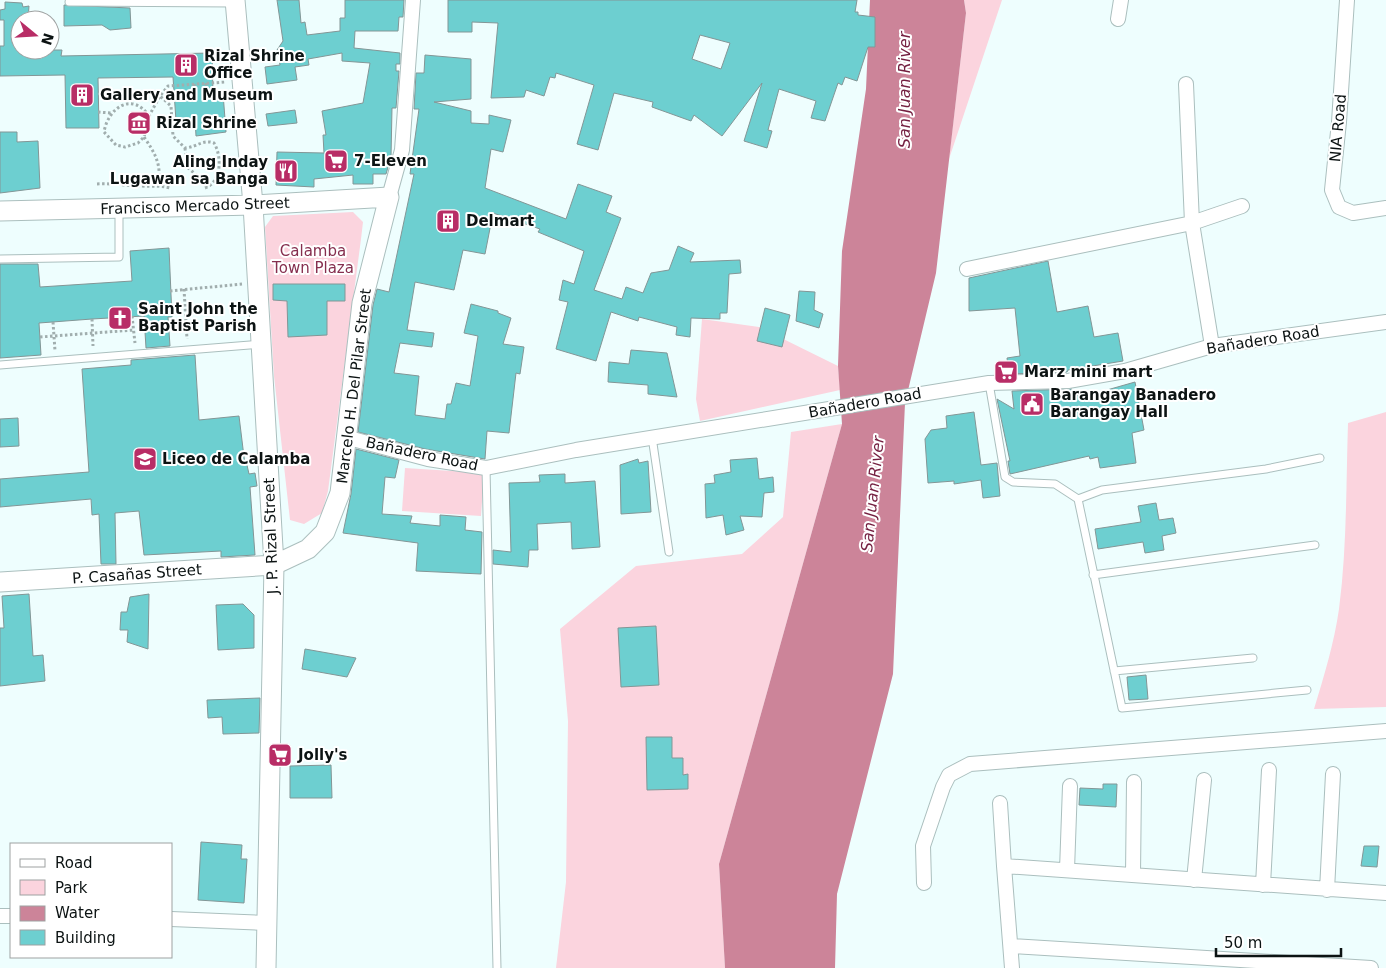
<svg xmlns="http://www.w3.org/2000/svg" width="1386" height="968" font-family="'DejaVu Sans',sans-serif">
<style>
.green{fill:#fbd4de}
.water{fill:#cc8499}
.building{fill:#6dcfd0;stroke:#839696;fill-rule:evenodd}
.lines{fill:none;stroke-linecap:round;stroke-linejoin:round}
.lane-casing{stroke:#abbfbe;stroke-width:9}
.street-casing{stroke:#abbfbe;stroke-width:16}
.secondary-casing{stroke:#abbfbe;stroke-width:21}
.path{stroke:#a1aeae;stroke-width:3;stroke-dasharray:2.5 2.5;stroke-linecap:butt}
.lane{stroke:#fff;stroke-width:7}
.street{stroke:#fff;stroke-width:14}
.secondary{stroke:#fff;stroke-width:19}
.labels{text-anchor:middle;stroke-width:4;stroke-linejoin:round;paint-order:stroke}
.poi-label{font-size:15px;font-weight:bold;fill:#0c1313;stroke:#fff;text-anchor:start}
.street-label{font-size:15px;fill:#0c1313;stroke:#fff}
.park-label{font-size:15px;fill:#862f4f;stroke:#fff}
.water-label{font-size:16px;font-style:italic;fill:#741f40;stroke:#fff}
</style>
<rect width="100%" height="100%" fill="#eefefe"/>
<!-- green -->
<path class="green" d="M 964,0 L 1002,0 L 949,159 L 966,13 Z
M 353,212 L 363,222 L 361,239 L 328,491 L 322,513 L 304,524 L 290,520 L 274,376 L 265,227 L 273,216 Z
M 702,319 L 759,327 L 838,366 L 840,390 L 700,421 L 696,399 Z
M 1386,412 L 1386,707 L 1314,709 C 1324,676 1334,644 1339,609 C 1347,548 1346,485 1348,423 Z
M 842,424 L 719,864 L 725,968 L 556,968 L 566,882 L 568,721 L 560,629 L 636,566 L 742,554 L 783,517 L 791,432 Z
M 405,468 L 484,473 L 481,516 L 402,511 Z"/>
<!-- water -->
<path class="water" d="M 870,0 L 964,0 L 966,13 L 936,273 L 905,403 L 893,674 L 837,894 L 835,968 L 725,968 L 719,864 L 842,424 L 838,366 L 842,251 L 866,89 Z"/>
<!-- building -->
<path class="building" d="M 277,0 L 299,0 L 301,23 L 305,22 L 307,35 L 340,31 L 340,18 L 345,18 L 345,0 L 404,0 L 403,17 L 399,17 L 398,31 L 355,31 L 354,48 L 400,53 L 400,64 L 396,64 L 396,71 L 399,71 L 396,108 L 392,108 L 391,157 L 386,174 L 373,174 L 373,184 L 353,184 L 353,175 L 314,179 L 314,187 L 276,185 L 277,152 L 324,153 L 323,135 L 326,135 L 322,111 L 363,103 L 370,63 L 342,61 L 342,53 L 308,59 L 309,65 L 295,67 L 297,80 L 267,84 L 265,67 L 280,65 L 277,50 L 283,41 Z
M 448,0 L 857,0 L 855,12 L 858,12 L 858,15 L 875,17 L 875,47 L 868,47 L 857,81 L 845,77 L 842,85 L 838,83 L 825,121 L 811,118 L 816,101 L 779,89 L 768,130 L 772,131 L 767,148 L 744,141 L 762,83 L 722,136 L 694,115 L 691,121 L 652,107 L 653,102 L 614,93 L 598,150 L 577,144 L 594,85 L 556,73 L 555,78 L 550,77 L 544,96 L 526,90 L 524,97 L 491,98 L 498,23 L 472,22 L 472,32 L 448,32 ZM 700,35 L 730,43 L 721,69 L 692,59 Z
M 5,2 L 22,3 L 23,7 L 29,6 L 28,20 L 20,20 L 20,50 L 62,50 L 61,56 L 212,53 L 213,94 L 223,93 L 226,132 L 196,136 L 195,119 L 176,121 L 173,77 L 98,78 L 99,128 L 66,128 L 65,75 L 0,76 L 0,46 L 4,46 L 4,20 L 0,20 L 0,10 L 5,9 Z
M 64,5 L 130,8 L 131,28 L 110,30 L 102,25 L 64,26 Z
M 425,55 L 471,59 L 471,99 L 434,102 L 471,111 L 471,123 L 489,124 L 489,115 L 511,120 L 503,152 L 491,149 L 485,188 L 566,219 L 578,184 L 612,196 L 606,212 L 621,218 L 594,290 L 622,299 L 626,287 L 643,293 L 651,273 L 669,270 L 678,246 L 694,253 L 690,262 L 740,260 L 741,273 L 729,274 L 727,313 L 720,313 L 720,319 L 691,318 L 690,337 L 676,335 L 677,327 L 639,317 L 638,321 L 611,312 L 596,361 L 556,349 L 568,302 L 559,300 L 563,280 L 574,284 L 584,251 L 538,232 L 540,229 L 493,213 L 485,254 L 463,250 L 454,290 L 415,282 L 407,330 L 434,333 L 432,347 L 400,343 L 394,373 L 419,376 L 415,415 L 445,419 L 447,404 L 451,404 L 456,383 L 470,386 L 478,336 L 464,333 L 471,304 L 498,311 L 498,313 L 511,318 L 503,344 L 524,347 L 520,374 L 516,373 L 509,433 L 487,431 L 485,459 L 425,449 L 358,432 L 373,305 L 377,289 L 389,292 L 414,174 L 410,174 L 419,109 L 414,109 L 416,73 L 424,73 Z
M 295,110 L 297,123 L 268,126 L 266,114 Z
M 0,132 L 17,132 L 17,142 L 38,141 L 40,188 L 0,193 Z
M 169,248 L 172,317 L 168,317 L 170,346 L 146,348 L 144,316 L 92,319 L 39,323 L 41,355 L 0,358 L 0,264 L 38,264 L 40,287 L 132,281 L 130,251 Z
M 1048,261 L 1057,312 L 1088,306 L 1094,337 L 1118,333 L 1123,361 L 1068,370 L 1067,372 L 1009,374 L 1007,358 L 1020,356 L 1015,308 L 969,311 L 969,278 Z
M 273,284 L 345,284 L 345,301 L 327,301 L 327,335 L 288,337 L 287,301 L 273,300 Z
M 799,291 L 815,292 L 814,310 L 823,314 L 819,328 L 796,321 Z
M 765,308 L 790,315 L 782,347 L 757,341 Z
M 631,350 L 667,353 L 677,397 L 648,394 L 648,385 L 608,382 L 609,362 L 629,364 Z
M 195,355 L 199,420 L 239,416 L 245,465 L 247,465 L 249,474 L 255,473 L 257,486 L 250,487 L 255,555 L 221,557 L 221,551 L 144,555 L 139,511 L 115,513 L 116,564 L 101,564 L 99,514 L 92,515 L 91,499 L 0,507 L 0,479 L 89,472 L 82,369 L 131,365 L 131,360 Z
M 1135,382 L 1144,430 L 1132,433 L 1136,463 L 1100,468 L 1098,457 L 1090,459 L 1089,456 L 1010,474 L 1008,461 L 1010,461 L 997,399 L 1014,409 L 1012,391 L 1072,389 L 1073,396 L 1100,392 Z
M 974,412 L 981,465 L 997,463 L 1000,496 L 983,498 L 981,480 L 954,484 L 954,481 L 928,483 L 925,439 L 931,430 L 947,428 L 946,416 Z
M 18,418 L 19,446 L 0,447 L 0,419 Z
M 356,449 L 399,460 L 395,478 L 385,477 L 382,514 L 412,516 L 410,523 L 440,526 L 440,515 L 466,517 L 465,530 L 482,532 L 481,574 L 416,571 L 418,543 L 343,533 L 351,494 Z
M 757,458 L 759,479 L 773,477 L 774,492 L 764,493 L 762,517 L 740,516 L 744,530 L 726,535 L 723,515 L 706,518 L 705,484 L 715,483 L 714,475 L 731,472 L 730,460 Z
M 638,459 L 639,463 L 648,461 L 651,512 L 621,514 L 620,465 Z
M 565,474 L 565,483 L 595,481 L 600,547 L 572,549 L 571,522 L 537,524 L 538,550 L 529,550 L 528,567 L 493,564 L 493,550 L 511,552 L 509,483 L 540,482 L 539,475 Z
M 1156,503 L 1159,520 L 1173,518 L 1176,533 L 1162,536 L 1164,550 L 1145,553 L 1143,542 L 1098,549 L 1095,529 L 1141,522 L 1138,506 Z
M 29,594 L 33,656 L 43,655 L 45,681 L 0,686 L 0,628 L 4,628 L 2,596 Z
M 149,594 L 148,649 L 127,642 L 128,630 L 120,630 L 121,612 L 127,612 L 130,597 Z
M 243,604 L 254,615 L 254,648 L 218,650 L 216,605 Z
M 656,626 L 659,685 L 621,687 L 618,628 Z
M 305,649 L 356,658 L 347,677 L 302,669 Z
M 1146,675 L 1148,699 L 1129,700 L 1127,677 Z
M 260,698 L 259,733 L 223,734 L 222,717 L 208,718 L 207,700 Z
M 646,737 L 672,737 L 672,758 L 683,758 L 683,775 L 688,774 L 688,789 L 647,790 Z
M 331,765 L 332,798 L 290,798 L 290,766 Z
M 1103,784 L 1117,784 L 1116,807 L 1079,805 L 1080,788 L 1103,789 Z
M 201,842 L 242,845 L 241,859 L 247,859 L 244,903 L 198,900 Z
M 1364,846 L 1379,846 L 1377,867 L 1361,866 Z"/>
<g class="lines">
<!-- lane casing -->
<g class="lane-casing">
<path id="lane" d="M 69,2 L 234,3
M 0,259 L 119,257 L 119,209
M 0,365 L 261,344
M 989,383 L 1005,477 L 1013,482 L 1055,484 L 1078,499 L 1122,708 L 1307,690
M 652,437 L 669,552
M 486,468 L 497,968
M 1078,499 L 1102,490 L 1266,469 L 1320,458
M 1093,575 L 1315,545
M 1114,671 L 1253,658"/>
</g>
<!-- street casing -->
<g class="street-casing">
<path id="street" d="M 1347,0 L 1339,122 L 1332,190 L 1339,207 L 1353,213 L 1386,208
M 1118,19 L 1121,0
M 1186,84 L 1192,223 L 1212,346
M 389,197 L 402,150 L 413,0
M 967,269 L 1192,223 L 1242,206
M 345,437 L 428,459 L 486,468 L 576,450 L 989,383 L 1068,381 L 1125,371 L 1212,346 L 1386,322
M 1000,803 L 1004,866
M 1067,870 L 1070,786
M 1133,875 L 1134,782
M 1194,880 L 1204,780
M 924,883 L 923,846 L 943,787 L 949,775 L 970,764 L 1386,731
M 1263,885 L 1269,770
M 1327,890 L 1333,774
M 0,916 L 11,916
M 171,919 L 267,923
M 1011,946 L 1371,968
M 1012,968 L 1004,866 L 1386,893"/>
</g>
<!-- secondary casing -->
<g class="secondary-casing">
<path id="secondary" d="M 235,0 L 253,205 L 274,565 L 266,968
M 0,211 L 253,205 L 389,197 L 362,303 L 340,493 L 325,532 L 308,549 L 274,565 L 0,582"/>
</g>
<!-- path -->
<path class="path" d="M 206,83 L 207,94
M 194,84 L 196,95
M 98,112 L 111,113
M 149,116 C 132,91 108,108 104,132 L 116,145 L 125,147 L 138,143 L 144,137 L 149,116 L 160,96
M 144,137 C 155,153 162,165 158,184
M 185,148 L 187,167 L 209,186
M 97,184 C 113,183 127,186 142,186 C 153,187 159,185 170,188
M 205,188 C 222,182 222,156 214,143 C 203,139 197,147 185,148 L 173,136 L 171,106 L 160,96 L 168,86 L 226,82
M 184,289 L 187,339
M 170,291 L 242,284
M 132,316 L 135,343
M 92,319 L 93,346
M 53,322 L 55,351
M 40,337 L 134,330"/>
<!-- lane -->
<use href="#lane" class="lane"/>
<!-- street -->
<use href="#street" class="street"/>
<!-- secondary -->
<use href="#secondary" class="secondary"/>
</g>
<!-- icons -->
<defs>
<g id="building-square" transform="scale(1.25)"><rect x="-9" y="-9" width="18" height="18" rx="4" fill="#b82d66" stroke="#fff"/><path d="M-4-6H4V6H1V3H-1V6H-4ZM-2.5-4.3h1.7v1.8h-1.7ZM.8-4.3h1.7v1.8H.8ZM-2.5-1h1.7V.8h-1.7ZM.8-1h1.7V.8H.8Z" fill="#fff"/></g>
<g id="museum-square" transform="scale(1.25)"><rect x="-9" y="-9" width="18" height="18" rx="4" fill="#b82d66" stroke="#fff"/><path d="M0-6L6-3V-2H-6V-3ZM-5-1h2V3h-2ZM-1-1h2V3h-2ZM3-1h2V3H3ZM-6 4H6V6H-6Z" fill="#fff"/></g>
<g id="supermarket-square" transform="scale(1.25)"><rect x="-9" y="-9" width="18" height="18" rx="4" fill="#b82d66" stroke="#fff"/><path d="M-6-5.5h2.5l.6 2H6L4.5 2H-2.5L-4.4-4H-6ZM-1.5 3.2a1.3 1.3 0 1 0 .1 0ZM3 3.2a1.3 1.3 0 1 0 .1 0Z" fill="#fff"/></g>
<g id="restaurant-square" transform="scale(1.25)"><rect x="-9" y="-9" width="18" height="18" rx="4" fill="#b82d66" stroke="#fff"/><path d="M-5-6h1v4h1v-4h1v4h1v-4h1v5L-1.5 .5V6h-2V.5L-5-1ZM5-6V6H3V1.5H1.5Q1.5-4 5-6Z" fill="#fff"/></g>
<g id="church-square" transform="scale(1.25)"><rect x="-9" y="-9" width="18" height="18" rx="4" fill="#b82d66" stroke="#fff"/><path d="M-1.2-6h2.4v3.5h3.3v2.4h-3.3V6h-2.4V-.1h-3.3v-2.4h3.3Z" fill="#fff"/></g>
<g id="civic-square" transform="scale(1.25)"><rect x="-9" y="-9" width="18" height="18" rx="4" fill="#b82d66" stroke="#fff"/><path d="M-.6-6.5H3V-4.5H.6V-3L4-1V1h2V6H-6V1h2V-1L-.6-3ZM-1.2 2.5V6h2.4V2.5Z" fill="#fff"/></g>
<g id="school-square" transform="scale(1.25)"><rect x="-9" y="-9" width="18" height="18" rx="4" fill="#b82d66" stroke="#fff"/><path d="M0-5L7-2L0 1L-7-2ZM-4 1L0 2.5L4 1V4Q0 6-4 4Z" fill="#fff"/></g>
</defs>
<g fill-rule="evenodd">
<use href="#building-square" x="186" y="65"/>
<use href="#building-square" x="82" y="95"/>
<use href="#museum-square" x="139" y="123"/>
<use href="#supermarket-square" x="336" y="161"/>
<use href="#restaurant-square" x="286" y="171"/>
<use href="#building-square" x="448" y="221"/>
<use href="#church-square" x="120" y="318"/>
<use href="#supermarket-square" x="1006" y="372"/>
<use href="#civic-square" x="1032" y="404"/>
<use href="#school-square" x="145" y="459"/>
<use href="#supermarket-square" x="280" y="755"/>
</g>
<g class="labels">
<!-- poi labels -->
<g class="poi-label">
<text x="204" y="61">Rizal Shrine<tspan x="204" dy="17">Office</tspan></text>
<text x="100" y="100">Gallery and Museum</text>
<text x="156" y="128">Rizal Shrine</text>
<text x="354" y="166">7-Eleven</text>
<text x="268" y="167" text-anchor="end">Aling Inday<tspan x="268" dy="17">Lugawan sa Banga</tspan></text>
<text x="466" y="226">Delmart</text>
<text x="138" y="314">Saint John the<tspan x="138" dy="17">Baptist Parish</tspan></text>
<text x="1024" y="377">Marz mini mart</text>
<text x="1050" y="400">Barangay Banadero<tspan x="1050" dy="17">Barangay Hall</tspan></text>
<text x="162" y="464">Liceo de Calamba</text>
<text x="298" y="760">Jolly's</text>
</g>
<!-- street labels -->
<g class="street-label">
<text transform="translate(1338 128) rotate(-85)" y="5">NIA Road</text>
<text transform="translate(195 206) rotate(-2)" y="5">Francisco Mercado Street</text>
<text transform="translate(1263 340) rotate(-9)" y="5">Bañadero Road</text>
<text transform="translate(354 386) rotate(-83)" y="5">Marcelo H. Del Pilar Street</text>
<text transform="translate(865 403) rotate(-10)" y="5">Bañadero Road</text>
<text transform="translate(422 454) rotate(12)" y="5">Bañadero Road</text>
<text transform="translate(271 536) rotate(-92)" y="5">J. P. Rizal Street</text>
<text transform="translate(137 574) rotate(-4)" y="5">P. Casañas Street</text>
</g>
<!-- park labels -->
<g class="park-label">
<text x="313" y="256">Calamba<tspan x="313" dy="17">Town Plaza</tspan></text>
</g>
<!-- water labels -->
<g class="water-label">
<text transform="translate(904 90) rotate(-90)" y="6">San Juan River</text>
<text transform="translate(872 494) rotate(-84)" y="6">San Juan River</text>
</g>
</g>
<!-- legend -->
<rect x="10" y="843" width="162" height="115" fill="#ffffff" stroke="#9ea1a1"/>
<rect x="20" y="859" width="25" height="8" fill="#ffffff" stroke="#9ea1a1"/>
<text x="55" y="868" font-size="15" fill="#0c1313">Road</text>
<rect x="20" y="880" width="25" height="15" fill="#fbd4de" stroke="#9ea1a1"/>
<text x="55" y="893" font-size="15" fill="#0c1313">Park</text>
<rect x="20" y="906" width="25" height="15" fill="#cc8499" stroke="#9ea1a1"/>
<text x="55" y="918" font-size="15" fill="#0c1313">Water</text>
<rect x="20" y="930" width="25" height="15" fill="#6dcfd0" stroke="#9ea1a1"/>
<text x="55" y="943" font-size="15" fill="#0c1313">Building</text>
<!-- north arrow -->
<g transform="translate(35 35) rotate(108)"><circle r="24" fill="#ffffff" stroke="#9ea1a1"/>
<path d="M0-4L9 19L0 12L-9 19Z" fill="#b82d66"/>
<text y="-8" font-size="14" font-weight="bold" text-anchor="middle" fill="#0c1313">N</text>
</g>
<!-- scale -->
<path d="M1216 948v8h125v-8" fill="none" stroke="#0c1313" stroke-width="2.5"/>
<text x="1224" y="948" font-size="15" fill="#0c1313" stroke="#ffffff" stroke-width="4" paint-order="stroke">50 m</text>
</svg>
